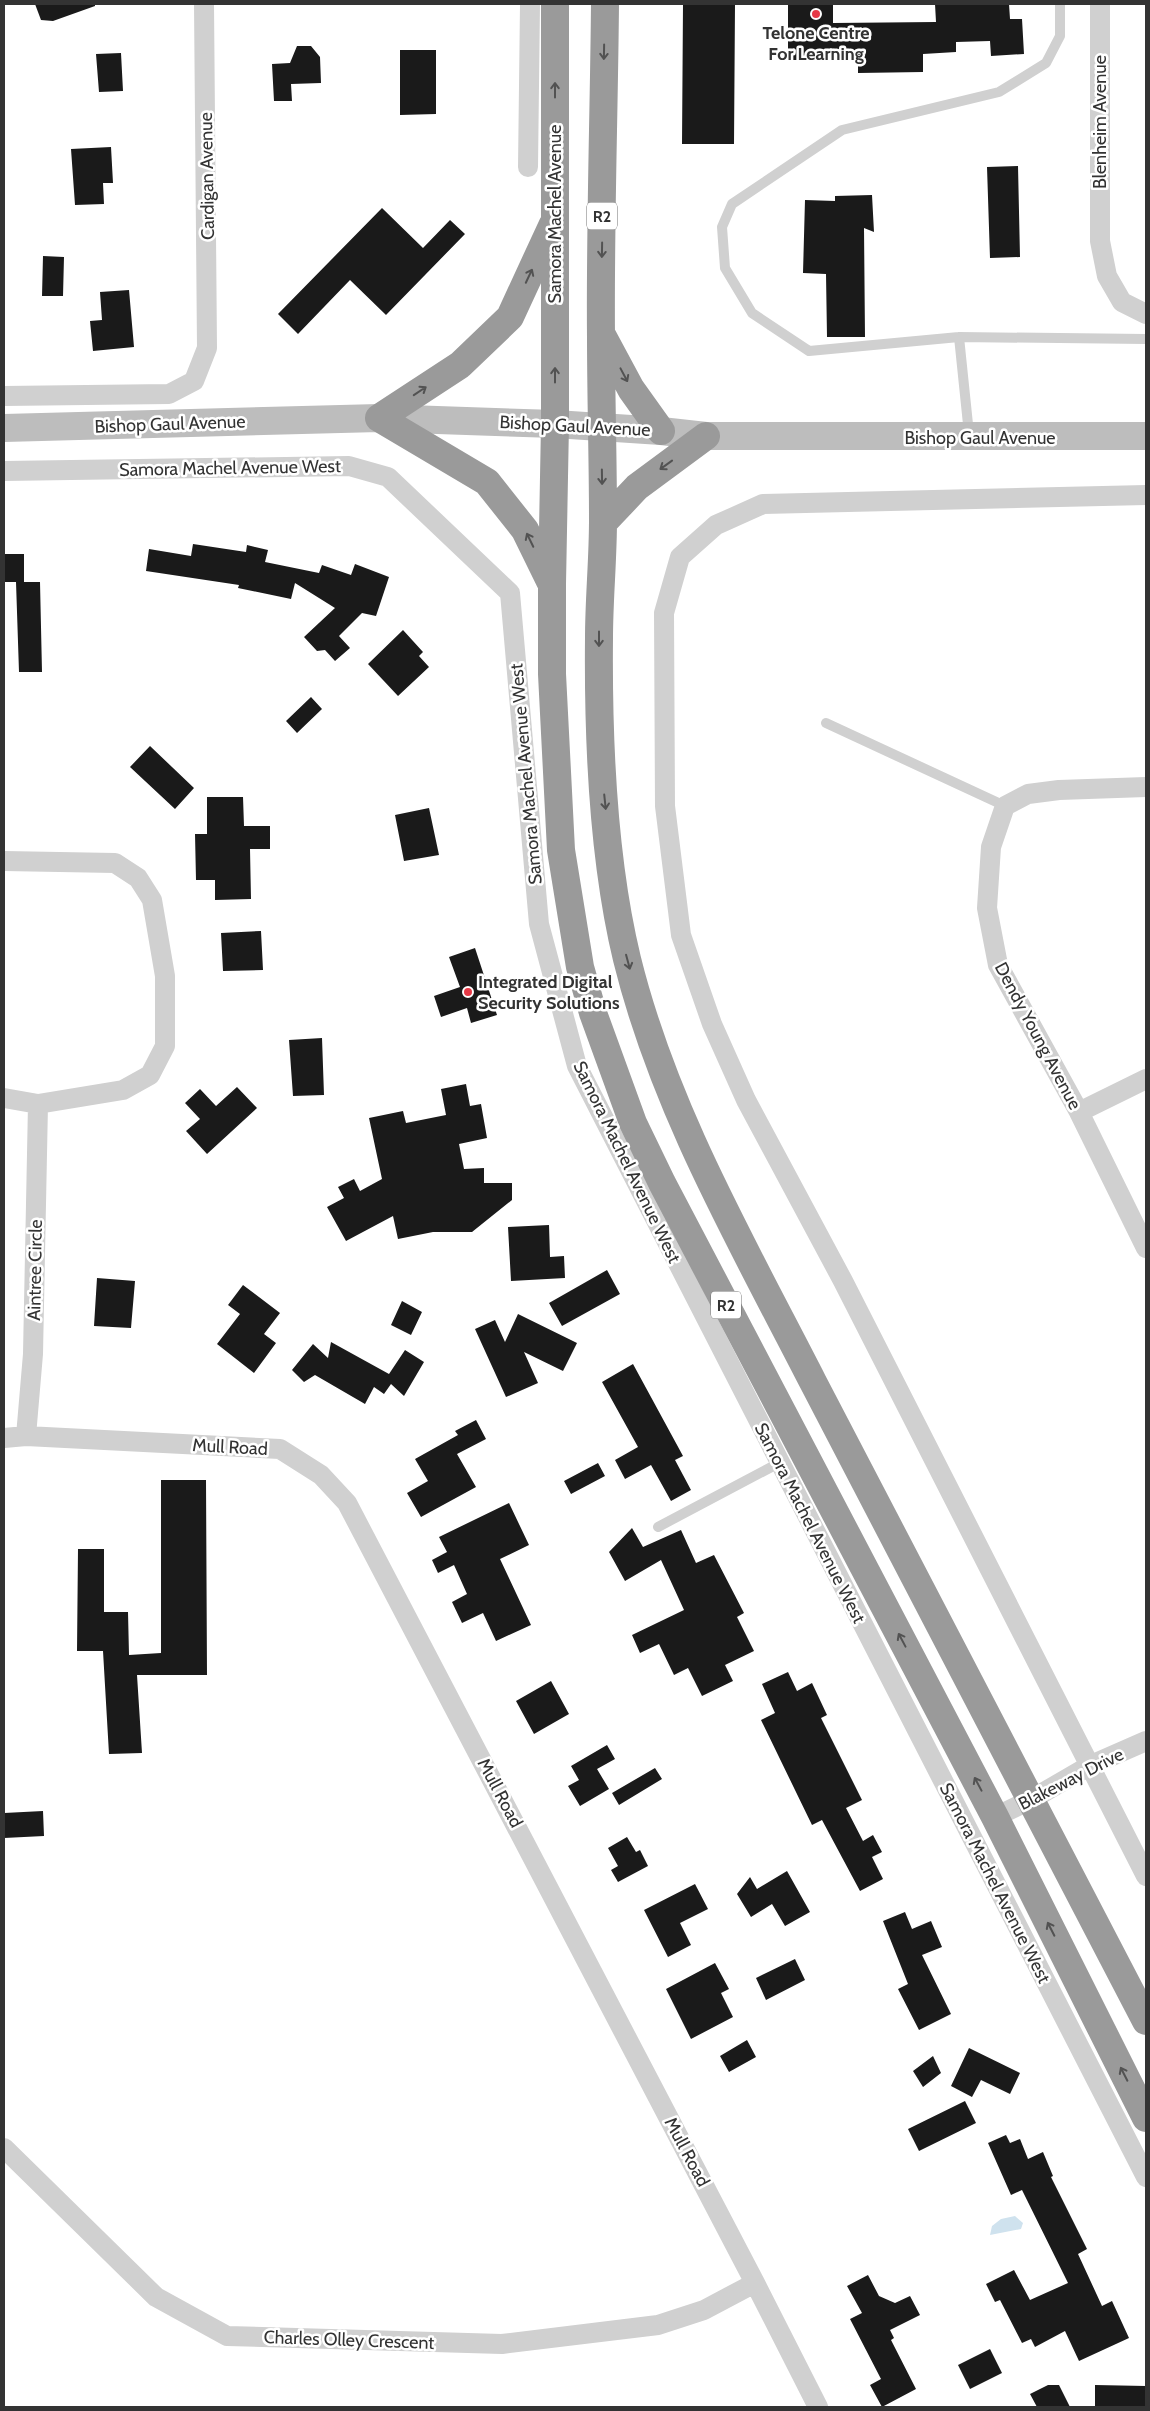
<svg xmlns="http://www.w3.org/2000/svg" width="1150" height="2411" font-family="Cabin,sans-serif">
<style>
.water{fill:#cfe2ee}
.building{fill:#1a1a1a}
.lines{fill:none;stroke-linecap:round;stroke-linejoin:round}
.lane{stroke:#d0d0d0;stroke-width:10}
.street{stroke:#d0d0d0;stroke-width:20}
.secondary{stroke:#bdbdbd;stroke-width:28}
.highway{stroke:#9a9a9a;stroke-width:28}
.oneway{stroke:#525252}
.poi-dot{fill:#e63946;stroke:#fff;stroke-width:2}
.labels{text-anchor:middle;stroke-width:5;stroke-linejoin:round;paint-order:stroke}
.shield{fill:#fff;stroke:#707070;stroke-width:1}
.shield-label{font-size:16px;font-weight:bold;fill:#333}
.poi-label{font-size:18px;font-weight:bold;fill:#333;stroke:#fff}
.street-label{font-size:18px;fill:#333;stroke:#fff}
</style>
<rect width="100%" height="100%" fill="#fff"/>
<!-- water -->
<path class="water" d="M 1015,2216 L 1023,2223 L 1021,2229 L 990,2235 L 992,2226 L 1001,2219 Z"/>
<!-- building -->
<path class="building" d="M 35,4 L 95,4 L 95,6 L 53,21 L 41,20 Z
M 683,4 L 735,4 L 734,144 L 682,144 Z
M 788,4 L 833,4 L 833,23 L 936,22 L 935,4 L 1009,4 L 1010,19 L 1022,19 L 1024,54 L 991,56 L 990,41 L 956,42 L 956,52 L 923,54 L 923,72 L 858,73 L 858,60 L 788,60 Z
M 297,46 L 311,46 L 320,57 L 321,83 L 291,84 L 292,101 L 274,101 L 272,64 L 290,63 Z
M 400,50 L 436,50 L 436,114 L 400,115 Z
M 121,53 L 123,91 L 99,92 L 96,54 Z
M 111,147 L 113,183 L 103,183 L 104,204 L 75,205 L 71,149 Z
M 1018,166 L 1020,257 L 990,258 L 987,167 Z
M 872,195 L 874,232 L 864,228 L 865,337 L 827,337 L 826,274 L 803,273 L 805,200 L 835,201 L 835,196 Z
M 382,208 L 423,248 L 450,220 L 465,234 L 386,315 L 350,280 L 298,334 L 278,314 Z
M 43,256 L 64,257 L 63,296 L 42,296 Z
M 129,290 L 134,347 L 93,351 L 90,321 L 102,320 L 100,292 Z
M 193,544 L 246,552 L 247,545 L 268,550 L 265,562 L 319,573 L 322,565 L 351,575 L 355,564 L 389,577 L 376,616 L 362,613 L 339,636 L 350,648 L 335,661 L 325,650 L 317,651 L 304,637 L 335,608 L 295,583 L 291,599 L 238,588 L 239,585 L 146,571 L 149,549 L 191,556 Z
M 4,554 L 24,554 L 24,582 L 40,582 L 42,672 L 19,672 L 16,582 L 4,582 Z
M 403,630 L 423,652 L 419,656 L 429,667 L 398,696 L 368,664 Z
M 311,697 L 322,709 L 297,733 L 286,721 Z
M 150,746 L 194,788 L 175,809 L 130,767 Z
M 207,797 L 243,797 L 244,826 L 270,826 L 270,849 L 250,849 L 251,899 L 215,900 L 215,880 L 196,880 L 195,834 L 207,834 Z
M 429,808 L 439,855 L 404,861 L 395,815 Z
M 261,931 L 263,970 L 223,971 L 221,933 Z
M 475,948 L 497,1015 L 471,1023 L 467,1008 L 441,1017 L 434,996 L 460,987 L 449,957 Z
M 322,1038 L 324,1095 L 293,1096 L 289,1040 Z
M 466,1084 L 470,1106 L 481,1104 L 487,1138 L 459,1144 L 464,1169 L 484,1168 L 484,1183 L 512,1183 L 512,1200 L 472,1232 L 433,1232 L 398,1239 L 393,1216 L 346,1241 L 327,1207 L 344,1198 L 338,1187 L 354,1179 L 360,1191 L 382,1179 L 369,1118 L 403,1111 L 406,1123 L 446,1115 L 441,1089 Z
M 237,1087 L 257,1108 L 207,1154 L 186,1131 L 200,1119 L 185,1103 L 200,1089 L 216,1106 Z
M 549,1225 L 550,1257 L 564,1256 L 565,1278 L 511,1281 L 508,1227 Z
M 607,1270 L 620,1294 L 562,1326 L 549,1303 Z
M 97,1278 L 135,1281 L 131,1328 L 94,1326 Z
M 243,1285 L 280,1313 L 264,1334 L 276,1343 L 254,1373 L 217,1344 L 240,1314 L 228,1305 Z
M 402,1301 L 422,1312 L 411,1335 L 391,1325 Z
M 518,1314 L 577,1343 L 563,1371 L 524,1352 L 538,1383 L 506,1397 L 475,1329 L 495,1320 L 505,1342 Z
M 331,1342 L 389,1374 L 405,1350 L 424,1362 L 404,1396 L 391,1384 L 384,1394 L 374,1387 L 365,1404 L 315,1375 L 304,1382 L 292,1370 L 313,1344 L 328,1358 Z
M 633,1364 L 683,1456 L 675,1460 L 691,1490 L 671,1501 L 651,1465 L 625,1479 L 615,1460 L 638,1447 L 602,1382 Z
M 476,1420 L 486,1439 L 457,1454 L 476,1487 L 421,1517 L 407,1493 L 428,1481 L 415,1459 L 458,1435 L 455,1431 Z
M 598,1463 L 605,1476 L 571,1494 L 564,1481 Z
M 161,1480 L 206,1480 L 207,1675 L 137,1675 L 142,1753 L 109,1754 L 103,1651 L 77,1651 L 78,1549 L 104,1549 L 104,1612 L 128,1612 L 129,1655 L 161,1653 Z
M 509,1503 L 529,1545 L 500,1559 L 531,1625 L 496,1641 L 483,1613 L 462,1623 L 452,1602 L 467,1594 L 454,1565 L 438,1573 L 432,1560 L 447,1552 L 439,1537 Z
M 632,1528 L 643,1547 L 681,1530 L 696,1563 L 714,1555 L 744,1613 L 737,1617 L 754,1651 L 725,1665 L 733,1681 L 702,1696 L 688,1668 L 674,1675 L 659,1644 L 640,1653 L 632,1635 L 684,1610 L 661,1560 L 625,1581 L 609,1552 Z
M 788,1672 L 797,1691 L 812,1683 L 827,1715 L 821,1718 L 862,1800 L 846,1808 L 863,1841 L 873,1835 L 882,1852 L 872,1857 L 883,1879 L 860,1891 L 822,1820 L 812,1825 L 761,1720 L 775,1713 L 762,1684 Z
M 551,1681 L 569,1714 L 534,1734 L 516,1701 Z
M 607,1745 L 615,1759 L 597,1769 L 609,1789 L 580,1806 L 568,1786 L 579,1780 L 571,1766 Z
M 655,1768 L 662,1779 L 619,1805 L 612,1793 Z
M 43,1811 L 44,1836 L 4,1838 L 4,1813 Z
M 627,1837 L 636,1852 L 640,1850 L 648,1866 L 618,1882 L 611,1870 L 618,1866 L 608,1848 Z
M 787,1871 L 810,1912 L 785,1926 L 772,1904 L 751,1917 L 737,1894 L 750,1877 L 757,1889 Z
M 695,1884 L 708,1909 L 680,1923 L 691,1945 L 668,1957 L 644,1910 Z
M 905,1912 L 912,1929 L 931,1921 L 942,1947 L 922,1955 L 951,2014 L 919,2030 L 898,1989 L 908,1984 L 883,1921 Z
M 795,1959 L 805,1980 L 766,2000 L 756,1978 Z
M 715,1963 L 729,1989 L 721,1993 L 733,2017 L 691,2039 L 666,1989 Z
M 747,2040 L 756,2057 L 729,2072 L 720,2056 Z
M 969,2048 L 1020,2073 L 1010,2094 L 981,2080 L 972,2097 L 951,2086 Z
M 933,2056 L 941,2073 L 923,2087 L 913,2071 Z
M 965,2101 L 976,2123 L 919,2151 L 908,2129 Z
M 1006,2135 L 1010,2143 L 1020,2139 L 1028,2159 L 1043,2152 L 1053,2176 L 1051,2177 L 1087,2249 L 1078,2254 L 1102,2306 L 1112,2301 L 1129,2338 L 1079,2361 L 1065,2331 L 1035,2347 L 1031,2339 L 1022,2343 L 1000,2300 L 995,2302 L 986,2284 L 1014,2270 L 1030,2300 L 1068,2283 L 1022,2190 L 1011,2195 L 988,2143 Z
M 868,2275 L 879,2296 L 895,2303 L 910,2296 L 920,2315 L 890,2330 L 894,2338 L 891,2340 L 916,2389 L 882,2407 L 870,2385 L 881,2379 L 850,2319 L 862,2313 L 847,2286 Z
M 990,2349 L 1002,2373 L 970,2389 L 958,2365 Z
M 1048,2385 L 1059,2385 L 1070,2407 L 1037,2407 L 1030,2394 Z
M 1095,2385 L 1146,2386 L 1146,2407 L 1095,2407 Z"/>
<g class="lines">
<!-- lane -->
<path class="lane" d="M 1060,4 L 1060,36 L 1046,63 L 999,92 L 842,130 L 732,204 L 722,227 L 725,268 L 752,313 L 809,351 L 959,337 L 1146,339
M 959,337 L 969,434
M 826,723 L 1005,806
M 658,1527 L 779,1463"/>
<!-- street -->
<path class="street" d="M 1100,4 L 1100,241 L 1107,276 L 1122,302 L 1146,314
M 528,167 L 530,4
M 4,396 L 169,394 L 194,381 L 207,348 L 204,4
M 4,471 L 349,466 L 388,477 L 510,593 L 539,924 L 577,1066 L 1146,2177
M 1146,495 L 763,504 L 716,525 L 680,557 L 664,613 L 665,806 L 681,935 L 712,1024 L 746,1100 L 843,1281 L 1146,1876
M 1146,787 L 1059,790 L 1028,794 L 1005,806 L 991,847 L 987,908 L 998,965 L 1079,1112 L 1146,1248
M 4,861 L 115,863 L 138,878 L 152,900 L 165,976 L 165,1046 L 150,1075 L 123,1090 L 38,1104 L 4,1098
M 1079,1112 L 1146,1079
M 26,1436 L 33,1354 L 38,1104
M 4,1438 L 26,1436 L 280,1449 L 321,1475 L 347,1503 L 755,2283 L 818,2407
M 995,1817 L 1032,1799 L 1089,1766 L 1146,1741
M 4,2148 L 156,2297 L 227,2336 L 502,2344 L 658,2325 L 704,2310 L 755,2283"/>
<!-- secondary -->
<path class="secondary" d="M 4,428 L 379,418 L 555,424 L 661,431 L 706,436 L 1146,436"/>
<!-- highway -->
<path class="highway" d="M 555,4 L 555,424 L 552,584 L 552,674 L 561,850 L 580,967 L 593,1013 L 633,1123 L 662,1183 L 995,1817 L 1146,2118
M 605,4 C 604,115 600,226 601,337 C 601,398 603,459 603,520 C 603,560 599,599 599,638 C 598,741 603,860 627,959 C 664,1109 743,1245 813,1382 C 923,1595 1036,1807 1146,2021
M 602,335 L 631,389 L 661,431
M 603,523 L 637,487 L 706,436
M 550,581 L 525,530 L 487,482 L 379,418 L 460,365 L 510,317 L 552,226"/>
</g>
<!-- one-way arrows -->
<defs><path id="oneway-shaft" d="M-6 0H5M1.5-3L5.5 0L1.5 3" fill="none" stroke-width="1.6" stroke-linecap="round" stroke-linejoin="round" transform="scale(1.25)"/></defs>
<g class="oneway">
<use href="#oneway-shaft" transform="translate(604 52) rotate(91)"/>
<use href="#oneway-shaft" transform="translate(555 90) rotate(-90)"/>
<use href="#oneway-shaft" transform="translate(602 250) rotate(91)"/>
<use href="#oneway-shaft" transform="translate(529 276) rotate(-65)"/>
<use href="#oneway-shaft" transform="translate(555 375) rotate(-90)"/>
<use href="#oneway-shaft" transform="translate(624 375) rotate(62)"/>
<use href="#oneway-shaft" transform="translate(420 391) rotate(-34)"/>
<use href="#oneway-shaft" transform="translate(666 465) rotate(144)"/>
<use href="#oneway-shaft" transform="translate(602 477) rotate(89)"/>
<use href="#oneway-shaft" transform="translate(530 540) rotate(-116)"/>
<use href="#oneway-shaft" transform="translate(599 639) rotate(90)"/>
<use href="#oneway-shaft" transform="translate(605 802) rotate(84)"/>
<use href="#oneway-shaft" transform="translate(628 962) rotate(75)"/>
<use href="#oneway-shaft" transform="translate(902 1640) rotate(-118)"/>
<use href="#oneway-shaft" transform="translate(978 1784) rotate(-118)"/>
<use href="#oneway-shaft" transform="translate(1051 1929) rotate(-117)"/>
<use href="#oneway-shaft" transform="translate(1124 2074) rotate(-117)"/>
</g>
<!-- markers -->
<g class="poi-dot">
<circle cx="816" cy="14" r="5"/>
<circle cx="468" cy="992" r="5"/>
</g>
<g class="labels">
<!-- shield labels -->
<g class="shield">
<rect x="587" y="202.5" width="30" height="27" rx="4"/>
<rect x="711" y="1291.5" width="30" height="27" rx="4"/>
</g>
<g class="shield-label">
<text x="602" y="222">R2</text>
<text x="726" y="1311">R2</text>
</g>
<!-- poi labels -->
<g class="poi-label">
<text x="816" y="39">Telone Centre<tspan x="816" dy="21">For Learning</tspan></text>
<text x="478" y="988" text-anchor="start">Integrated Digital<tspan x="478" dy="21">Security Solutions</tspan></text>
</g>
<!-- street labels -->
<g class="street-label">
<text transform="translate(1100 122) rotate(-90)" y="6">Blenheim Avenue</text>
<text transform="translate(207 176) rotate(-91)" y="6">Cardigan Avenue</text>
<text transform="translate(555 214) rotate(-90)" y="6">Samora Machel Avenue</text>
<text transform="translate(170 424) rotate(-2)" y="6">Bishop Gaul Avenue</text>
<text transform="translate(575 426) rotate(3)" y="6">Bishop Gaul Avenue</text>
<text x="980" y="444">Bishop Gaul Avenue</text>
<text transform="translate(230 468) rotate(-1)" y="6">Samora Machel Avenue West</text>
<text transform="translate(526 774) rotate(-95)" y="6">Samora Machel Avenue West</text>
<text transform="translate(1038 1036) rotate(62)" y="6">Dendy Young Avenue</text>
<text transform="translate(627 1162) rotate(64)" y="6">Samora Machel Avenue West</text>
<text transform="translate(35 1270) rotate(-89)" y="6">Aintree Circle</text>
<text transform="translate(230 1447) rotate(3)" y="6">Mull Road</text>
<text transform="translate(810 1523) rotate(63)" y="6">Samora Machel Avenue West</text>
<text transform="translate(1071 1779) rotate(-27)" y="6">Blakeway Drive</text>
<text transform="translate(500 1793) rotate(62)" y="6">Mull Road</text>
<text transform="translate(995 1883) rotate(63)" y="6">Samora Machel Avenue West</text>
<text transform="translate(687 2152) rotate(62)" y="6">Mull Road</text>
<text transform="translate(349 2340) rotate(2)" y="6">Charles Olley Crescent</text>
</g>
</g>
<!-- border -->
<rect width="1150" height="2411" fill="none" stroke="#333333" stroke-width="10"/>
</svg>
